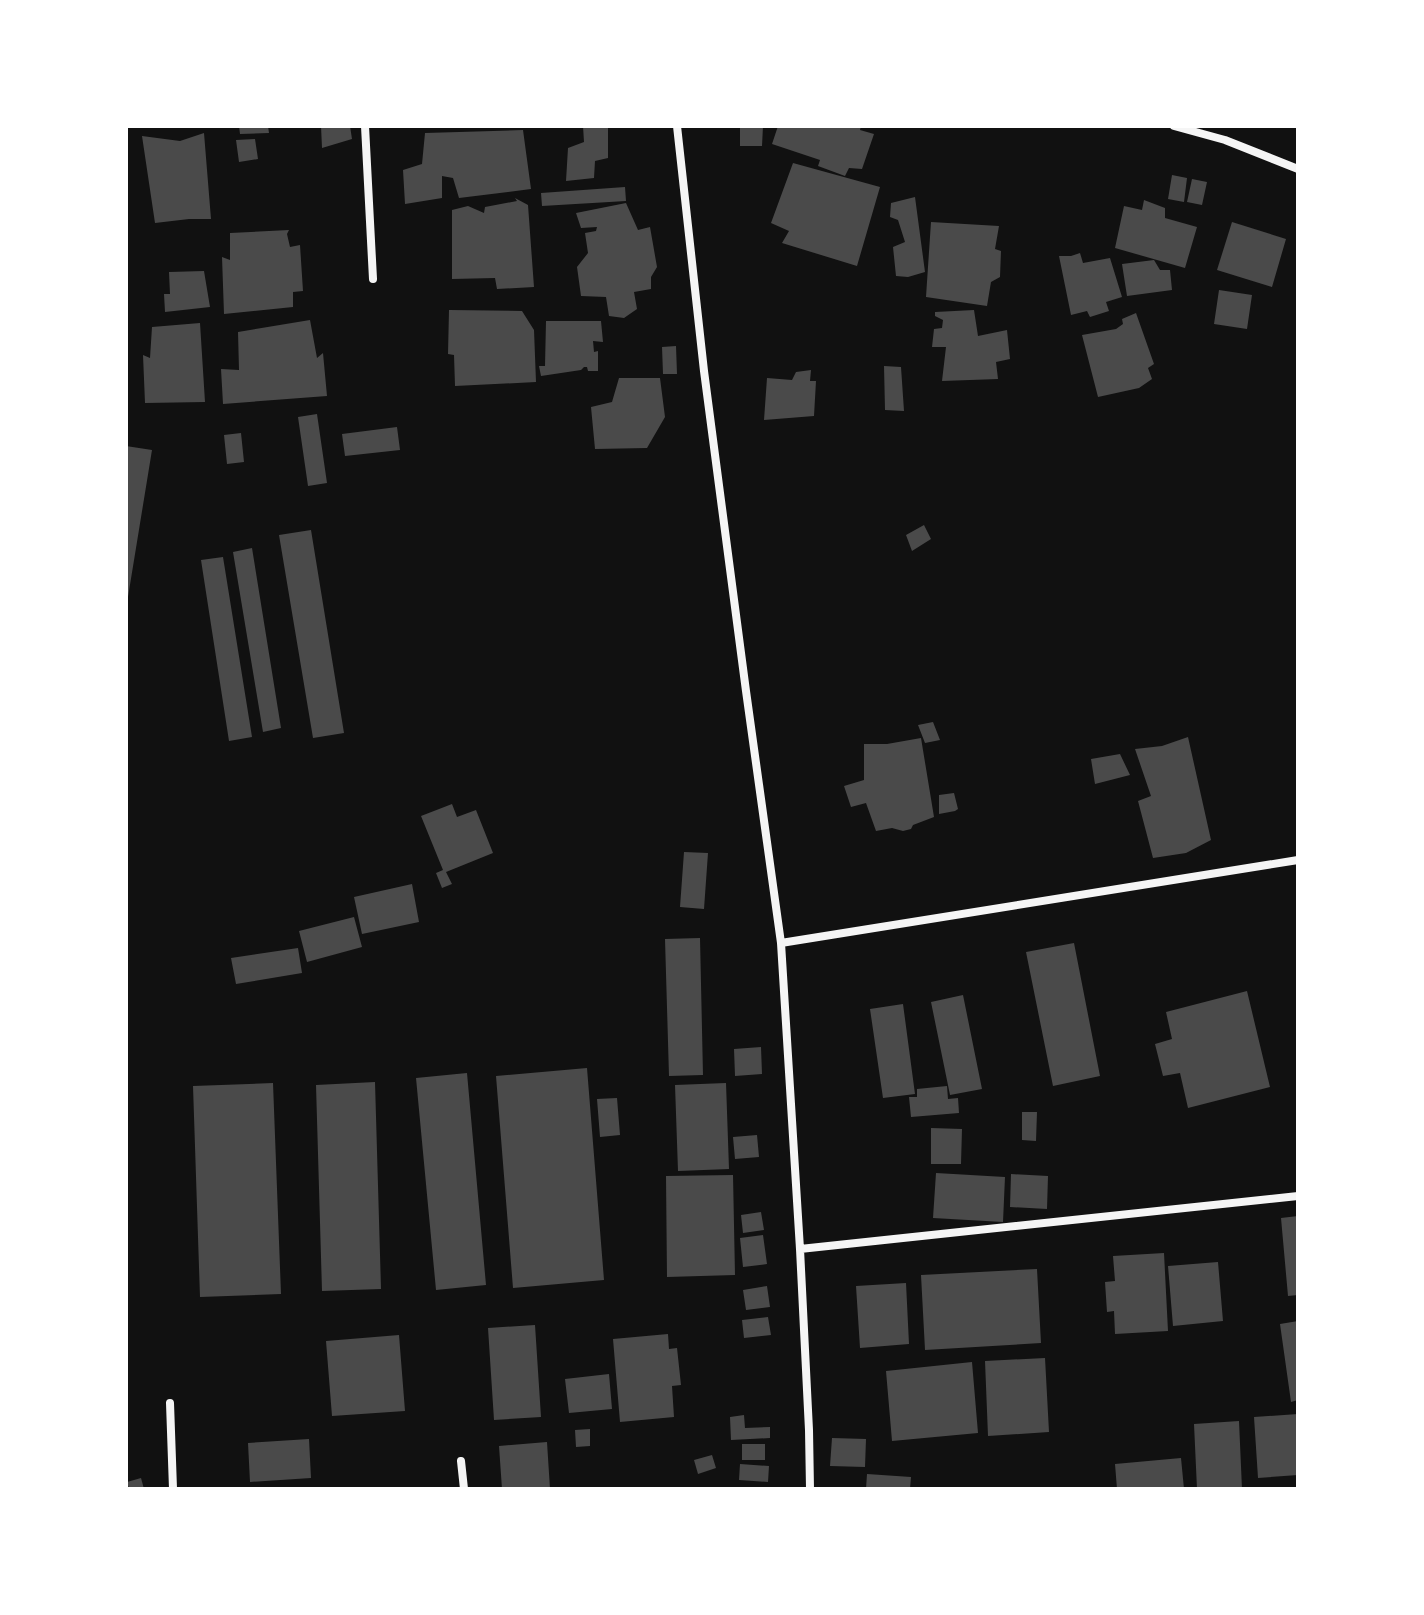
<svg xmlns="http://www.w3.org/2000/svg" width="1424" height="1615" font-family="Lora,serif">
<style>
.building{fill:#4a4a4a}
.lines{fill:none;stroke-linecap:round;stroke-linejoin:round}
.minor{stroke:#f5f5f5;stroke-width:8}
</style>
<rect width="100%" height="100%" fill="#111"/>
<!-- building -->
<path class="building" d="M 239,126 L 268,126 L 269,133 L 240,134 Z
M 321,126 L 350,126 L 352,139 L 322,148 Z
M 583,126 L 608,126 L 608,158 L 595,161 L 594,178 L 566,181 L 568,148 L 584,142 Z
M 740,126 L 763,126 L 762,146 L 740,146 Z
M 778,126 L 861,126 L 860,130 L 874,134 L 862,169 L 849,168 L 845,176 L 818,166 L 820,160 L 772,144 Z
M 523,130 L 531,189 L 459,198 L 453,178 L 442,176 L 442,198 L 405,204 L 403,170 L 422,164 L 425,133 Z
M 204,133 L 211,219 L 189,219 L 155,223 L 142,136 L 180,141 Z
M 255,139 L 258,159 L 239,162 L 236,140 Z
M 793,163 L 880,187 L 857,266 L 782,243 L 789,231 L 771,223 Z
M 1172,175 L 1187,178 L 1184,202 L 1168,199 Z
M 1192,179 L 1207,182 L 1202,205 L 1187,202 Z
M 625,187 L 626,201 L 542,206 L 541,193 Z
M 915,197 L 925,272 L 908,277 L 896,276 L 893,247 L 905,242 L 898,220 L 890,217 L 891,203 Z
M 515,198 L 528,205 L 534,287 L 497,289 L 495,278 L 452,279 L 452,210 L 468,206 L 484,213 L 485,207 L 517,201 Z
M 1144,200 L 1165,208 L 1165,218 L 1197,227 L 1185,268 L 1115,248 L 1124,206 L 1142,210 Z
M 626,203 L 638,230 L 650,227 L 657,267 L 651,277 L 651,289 L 634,292 L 637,309 L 624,318 L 609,316 L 606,297 L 581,296 L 577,267 L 588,253 L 585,233 L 596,231 L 597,227 L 581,228 L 576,213 Z
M 931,222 L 999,226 L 995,249 L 1001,251 L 1000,277 L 991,282 L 987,306 L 926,297 Z
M 1232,222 L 1286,239 L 1272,287 L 1217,270 Z
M 289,230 L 287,234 L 290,247 L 300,245 L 303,291 L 293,292 L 293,307 L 224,314 L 222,257 L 230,260 L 230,233 Z
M 1080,253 L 1083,263 L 1110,258 L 1122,297 L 1106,302 L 1109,311 L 1090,317 L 1087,311 L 1071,315 L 1059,256 L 1071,256 Z
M 1154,260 L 1160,270 L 1170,270 L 1172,290 L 1127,296 L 1122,264 Z
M 204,271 L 210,307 L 165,312 L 164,294 L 170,294 L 169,272 Z
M 1219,290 L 1252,295 L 1247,329 L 1214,324 Z
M 449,310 L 522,311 L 534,330 L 536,382 L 455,386 L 454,355 L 448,354 Z
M 974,310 L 978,336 L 1007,330 L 1010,359 L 996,362 L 998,379 L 942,381 L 946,347 L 932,347 L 934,329 L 942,328 L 943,320 L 935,316 L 935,312 Z
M 1136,313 L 1154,364 L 1148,368 L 1152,379 L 1139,388 L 1098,397 L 1082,335 L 1116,329 L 1123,324 L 1122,319 Z
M 310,320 L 317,358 L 323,353 L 327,396 L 223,404 L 221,369 L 239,370 L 238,332 Z
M 546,321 L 601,321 L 603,342 L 593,341 L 594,352 L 598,351 L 598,371 L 588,371 L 587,367 L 584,367 L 581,370 L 541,376 L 539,366 L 545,366 Z
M 200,323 L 205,402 L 145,403 L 143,355 L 150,358 L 152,327 Z
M 676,346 L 677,374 L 663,374 L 662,347 Z
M 884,366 L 901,367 L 904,411 L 885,410 Z
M 811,370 L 810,381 L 816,381 L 814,416 L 764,420 L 767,378 L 792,380 L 796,372 Z
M 619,378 L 660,378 L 665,417 L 647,448 L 595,449 L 591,407 L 612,402 Z
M 317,414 L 327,483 L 308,486 L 298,417 Z
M 397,427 L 400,450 L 345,456 L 342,434 Z
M 241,433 L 244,462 L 227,464 L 224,435 Z
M 126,446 L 152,450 L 128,597 L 126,597 Z
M 924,525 L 931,539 L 912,551 L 906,535 Z
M 311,530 L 344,733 L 313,738 L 279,535 Z
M 252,548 L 281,728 L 263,732 L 233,552 Z
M 223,557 L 252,737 L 229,741 L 201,560 Z
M 933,722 L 940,740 L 925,743 L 918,725 Z
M 1188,737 L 1211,840 L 1186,853 L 1153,858 L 1138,801 L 1151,796 L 1135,749 L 1162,746 Z
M 921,738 L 934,817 L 913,825 L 911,829 L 903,831 L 892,828 L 876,831 L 866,803 L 851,807 L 844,786 L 864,780 L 864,744 L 887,744 Z
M 1120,754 L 1130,775 L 1095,784 L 1091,759 Z
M 954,793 L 958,809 L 955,811 L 939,814 L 939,795 Z
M 452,804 L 457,817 L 476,810 L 493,853 L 446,872 L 452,884 L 442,888 L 436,873 L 443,870 L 421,816 Z
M 684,852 L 708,853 L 704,909 L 680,907 Z
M 412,884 L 419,922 L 362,934 L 354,897 Z
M 354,917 L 362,947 L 307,962 L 299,931 Z
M 700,938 L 703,1075 L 669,1076 L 665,939 Z
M 1074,943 L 1100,1076 L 1053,1086 L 1026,952 Z
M 298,948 L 302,973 L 236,984 L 231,958 Z
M 1247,991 L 1270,1087 L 1188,1108 L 1180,1073 L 1163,1076 L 1155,1044 L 1172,1039 L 1166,1012 Z
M 963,995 L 982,1089 L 950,1095 L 931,1002 Z
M 903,1004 L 915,1094 L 883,1098 L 870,1009 Z
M 761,1047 L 762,1074 L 735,1076 L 734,1049 Z
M 587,1068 L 604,1280 L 513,1288 L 496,1076 Z
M 467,1073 L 486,1285 L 436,1290 L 416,1078 Z
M 375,1082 L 381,1289 L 322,1291 L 316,1085 Z
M 273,1083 L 281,1294 L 200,1297 L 193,1086 Z
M 726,1083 L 729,1169 L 678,1171 L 675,1085 Z
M 947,1086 L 948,1099 L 958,1098 L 959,1113 L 911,1117 L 909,1097 L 917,1097 L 917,1089 Z
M 617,1098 L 620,1135 L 600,1137 L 597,1099 Z
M 1022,1112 L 1037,1112 L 1036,1141 L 1022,1140 Z
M 931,1128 L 962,1129 L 961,1164 L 931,1164 Z
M 757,1135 L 759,1157 L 735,1159 L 733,1137 Z
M 936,1173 L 1005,1177 L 1003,1222 L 933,1218 Z
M 1011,1174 L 1048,1176 L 1047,1209 L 1010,1207 Z
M 733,1175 L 735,1275 L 667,1277 L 666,1176 Z
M 761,1212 L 764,1230 L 743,1233 L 741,1215 Z
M 1298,1216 L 1298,1295 L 1288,1296 L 1281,1218 Z
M 763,1235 L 767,1264 L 743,1267 L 740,1238 Z
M 1164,1253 L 1168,1331 L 1115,1334 L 1114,1311 L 1107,1312 L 1105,1282 L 1115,1281 L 1113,1256 Z
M 1218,1262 L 1223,1321 L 1173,1326 L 1168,1266 Z
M 1037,1269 L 1041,1343 L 925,1350 L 921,1275 Z
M 906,1283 L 909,1344 L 860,1348 L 856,1286 Z
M 767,1286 L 770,1307 L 746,1310 L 743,1290 Z
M 768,1317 L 771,1335 L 744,1338 L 742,1320 Z
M 1298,1321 L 1298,1400 L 1291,1402 L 1280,1324 Z
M 535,1325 L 541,1417 L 494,1420 L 488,1328 Z
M 668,1334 L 669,1349 L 677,1348 L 681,1385 L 672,1386 L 674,1417 L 620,1422 L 613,1339 Z
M 399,1335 L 405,1411 L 332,1416 L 326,1341 Z
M 1045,1358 L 1049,1432 L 988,1436 L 985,1361 Z
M 972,1362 L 978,1433 L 892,1441 L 886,1371 Z
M 609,1374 L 612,1409 L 569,1413 L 565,1379 Z
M 1298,1414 L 1298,1475 L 1258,1478 L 1254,1417 Z
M 744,1415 L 745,1428 L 770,1427 L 770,1438 L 731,1440 L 730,1417 Z
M 1239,1421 L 1242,1489 L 1197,1489 L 1194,1424 Z
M 590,1429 L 590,1446 L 576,1447 L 575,1430 Z
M 832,1438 L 866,1439 L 865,1467 L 830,1466 Z
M 309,1439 L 311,1478 L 250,1482 L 248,1443 Z
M 547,1442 L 550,1489 L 502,1489 L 499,1446 Z
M 742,1444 L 765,1444 L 765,1460 L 742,1460 Z
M 712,1455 L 716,1468 L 698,1474 L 694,1460 Z
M 1181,1458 L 1184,1489 L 1117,1489 L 1115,1464 Z
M 740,1464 L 769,1466 L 768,1482 L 739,1480 Z
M 867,1474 L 911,1477 L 910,1489 L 866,1489 Z
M 141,1478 L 144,1489 L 129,1489 L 127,1482 Z"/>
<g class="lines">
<!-- minor -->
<path class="minor" d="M 365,126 L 373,279
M 677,126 L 704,371 L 746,691 L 781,943 L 800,1249 L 809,1430 L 810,1489
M 1174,126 L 1225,140 L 1298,169
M 781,943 L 1298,860
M 800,1249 L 1298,1196
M 170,1403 L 173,1489
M 461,1461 L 464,1489"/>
</g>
<!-- border -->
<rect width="1424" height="1615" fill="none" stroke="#ffffff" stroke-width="256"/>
</svg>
